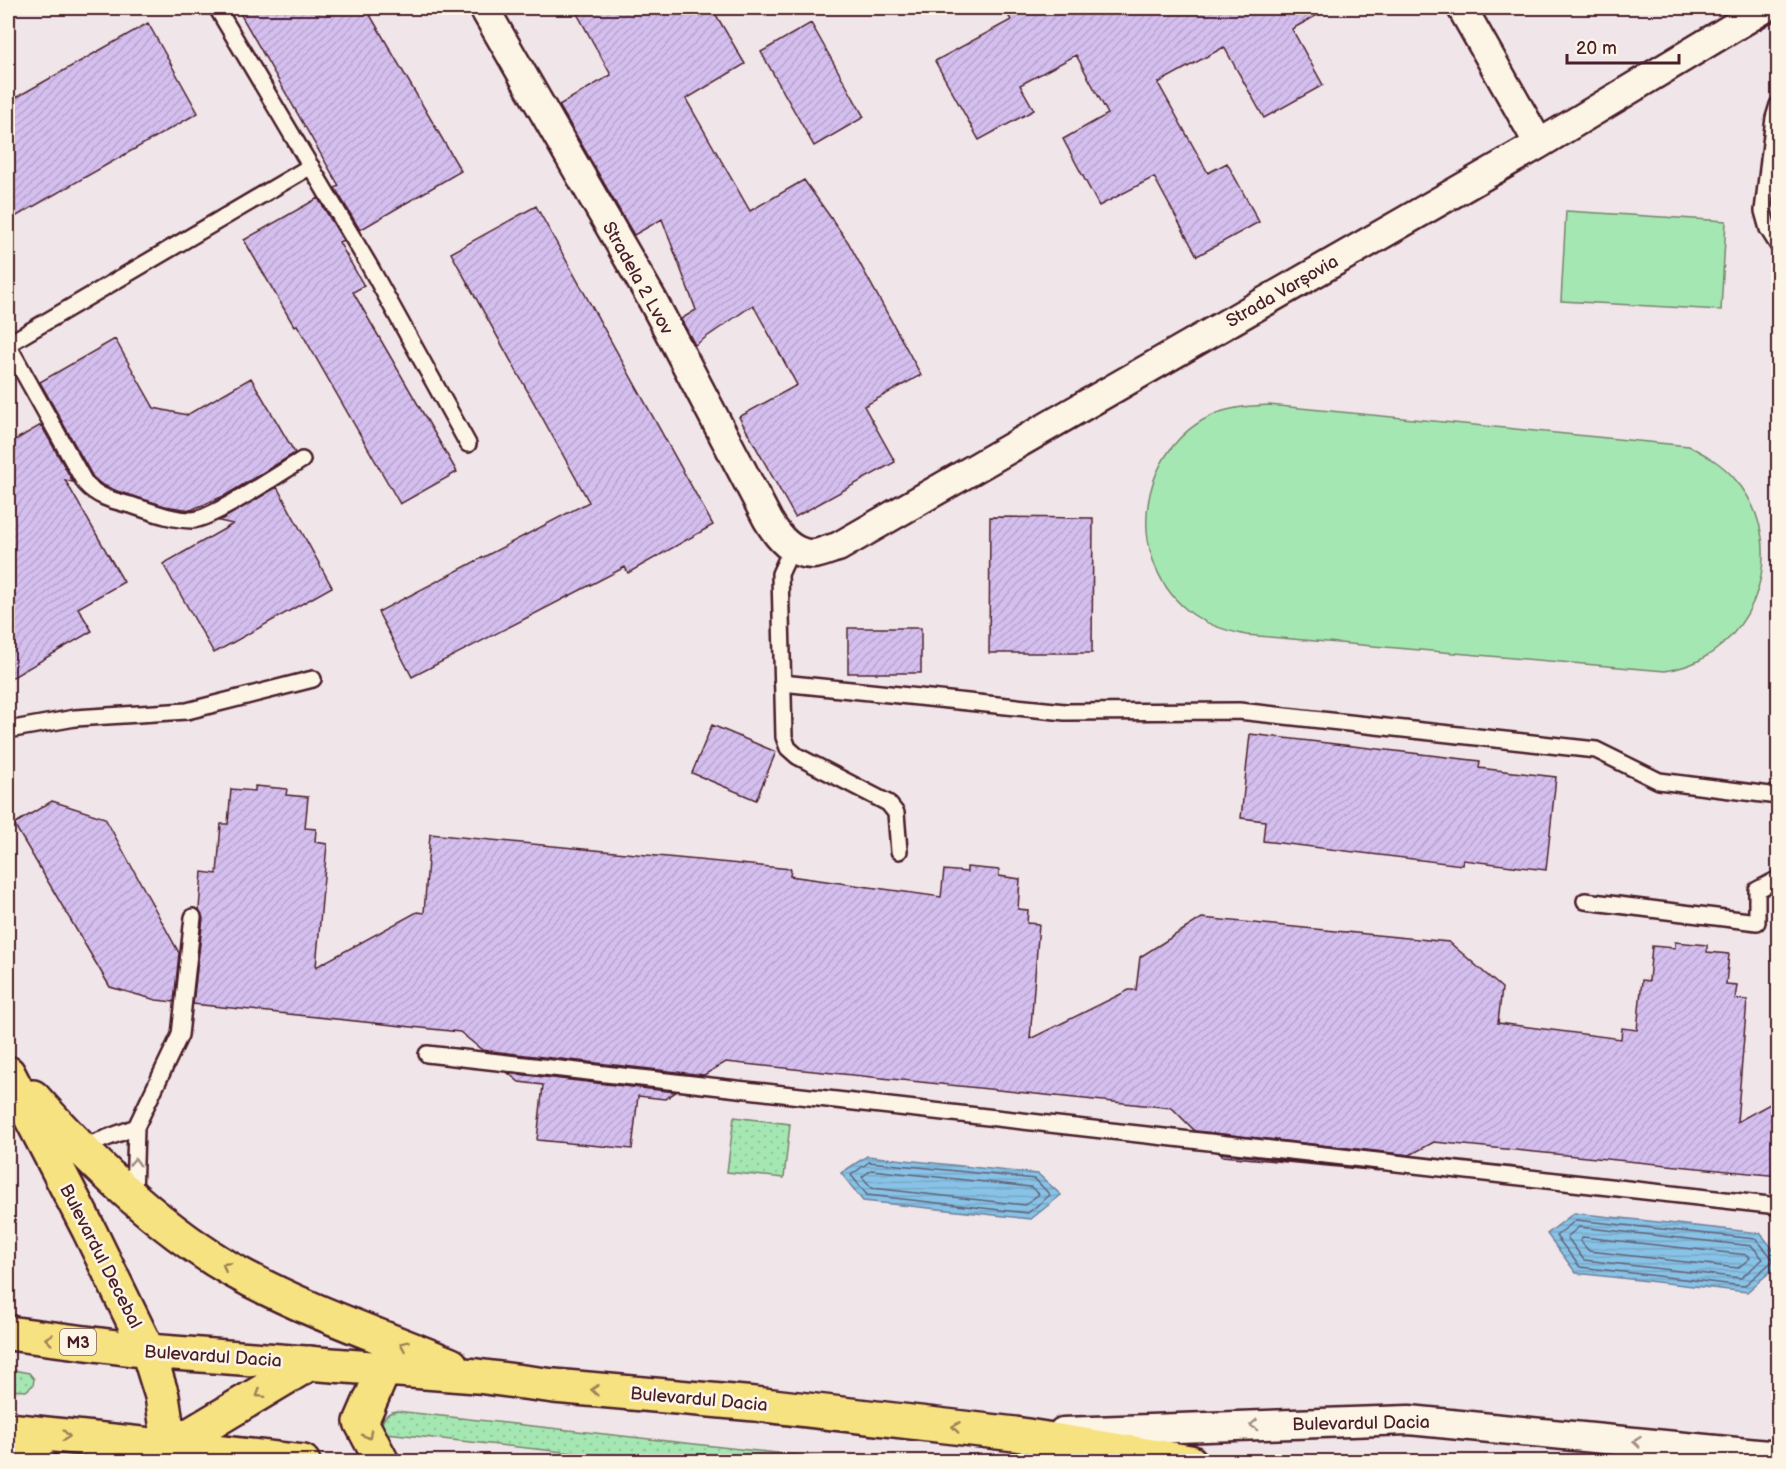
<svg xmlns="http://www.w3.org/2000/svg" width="1786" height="1469" font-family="'Balsamiq Sans',sans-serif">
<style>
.grass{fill:url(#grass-dots);stroke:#78836e;stroke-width:1.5}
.park{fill:#a5e7b2;stroke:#78836e;stroke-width:1.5}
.water{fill:url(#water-rules);stroke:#6f819c;stroke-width:1.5}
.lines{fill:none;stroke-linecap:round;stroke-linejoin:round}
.shore{stroke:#636176;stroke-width:1.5}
.building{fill:url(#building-hatch);stroke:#4a1f2b;stroke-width:1.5}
.service-casing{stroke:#4a1f2b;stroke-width:20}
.minor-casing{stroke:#4a1f2b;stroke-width:33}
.primary-casing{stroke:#4a1f2b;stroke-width:38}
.trunk-casing{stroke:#4a1f2b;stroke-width:38}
.service{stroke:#fcf5e5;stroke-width:15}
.minor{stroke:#fcf5e5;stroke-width:28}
.primary{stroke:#f7e281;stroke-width:33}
.trunk{stroke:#f7e281;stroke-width:33}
.oneway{stroke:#a38a88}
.oneway2{stroke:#a08056}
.labels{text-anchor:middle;stroke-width:5;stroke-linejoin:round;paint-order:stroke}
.shield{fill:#fcf5e5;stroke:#7f5f63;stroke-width:1.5}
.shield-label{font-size:16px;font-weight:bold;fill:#4a1f2b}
.street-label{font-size:18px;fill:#4a1f2b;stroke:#fcf5e5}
</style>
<defs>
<pattern id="grass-dots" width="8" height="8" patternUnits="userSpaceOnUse" patternTransform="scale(1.5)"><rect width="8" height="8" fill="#a5e7b2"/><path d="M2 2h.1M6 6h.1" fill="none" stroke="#90c699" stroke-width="1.8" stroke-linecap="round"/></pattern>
<pattern id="water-rules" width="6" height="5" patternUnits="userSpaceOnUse" patternTransform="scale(1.5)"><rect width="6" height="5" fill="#88c3e7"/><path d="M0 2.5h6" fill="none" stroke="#77a7c6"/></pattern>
<pattern id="building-hatch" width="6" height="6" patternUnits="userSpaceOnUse" patternTransform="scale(1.5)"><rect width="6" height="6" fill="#d5bfef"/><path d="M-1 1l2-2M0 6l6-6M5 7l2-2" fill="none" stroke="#b8a4cd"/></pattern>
</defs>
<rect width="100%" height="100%" fill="#f0e5e8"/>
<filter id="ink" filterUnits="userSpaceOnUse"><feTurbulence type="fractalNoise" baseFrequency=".0167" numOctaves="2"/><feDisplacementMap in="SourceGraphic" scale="12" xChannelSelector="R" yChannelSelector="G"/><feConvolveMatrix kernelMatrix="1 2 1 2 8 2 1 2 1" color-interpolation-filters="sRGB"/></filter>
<g filter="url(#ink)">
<!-- grass -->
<path class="grass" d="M 734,1117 L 790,1124 L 784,1178 L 727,1172 Z
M 8,1369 L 29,1373 L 34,1379 L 33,1385 L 26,1391 L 8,1390 Z
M 396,1411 L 849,1461 L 647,1461 L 386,1433 L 383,1431 C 380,1421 385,1413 396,1411 Z"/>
<!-- park -->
<path class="park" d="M 1566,211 L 1726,221 L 1721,310 L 1561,301 Z
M 1269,405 L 1689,446 C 1706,455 1721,463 1734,478 C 1785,534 1766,625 1700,660 C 1689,666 1677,669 1665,671 L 1246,635 C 1224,630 1204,624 1187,610 C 1120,554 1140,439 1223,411 C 1238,406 1253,406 1269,405 Z"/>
<!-- water -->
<path class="water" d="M 867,1156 L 1038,1174 L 1061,1195 L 1031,1219 L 863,1201 L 841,1173 Z
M 1574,1213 L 1760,1233 L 1778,1255 L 1778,1265 L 1747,1292 L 1576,1273 L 1547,1234 Z"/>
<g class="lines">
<!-- shore -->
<path class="shore" d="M 869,1162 L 1035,1179 L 1050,1195 L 1028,1213 L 867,1195 L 851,1175 Z
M 871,1170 L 1031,1187 L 1039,1194 L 1025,1205 L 872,1188 L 862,1177 Z
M 1576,1220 L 1756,1239 L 1774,1260 L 1744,1286 L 1580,1267 L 1556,1236 Z
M 1579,1227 L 1752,1246 L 1763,1259 L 1741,1278 L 1584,1260 L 1567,1237 Z
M 1583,1237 L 1748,1255 L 1750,1258 L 1738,1268 L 1589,1251 L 1580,1241 Z"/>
</g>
<!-- building -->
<path class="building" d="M 237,8 L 366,8 L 461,171 L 360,230 L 335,188 L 339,186 Z
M 574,8 L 712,8 L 745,64 L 686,99 L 750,211 L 804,180 L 848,242 L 921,375 L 864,406 L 895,462 L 795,517 L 739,417 L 797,385 L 753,305 L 695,345 L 681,319 L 696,310 L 662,219 L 634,235 L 559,105 L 611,75 Z
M 1004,8 L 1330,8 L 1292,29 L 1323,85 L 1264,118 L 1224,47 L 1158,83 L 1208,173 L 1227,163 L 1259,222 L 1197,256 L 1154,177 L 1099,206 L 1063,139 L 1108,114 L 1076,55 L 1020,85 L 1034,110 L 979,140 L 935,61 L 1011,20 Z
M 148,23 L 198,113 L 8,221 L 8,102 Z
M 811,23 L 864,117 L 814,146 L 761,52 Z
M 318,198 L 343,240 L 339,242 L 364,286 L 353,292 L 457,472 L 400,504 L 297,325 L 294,326 L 244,240 Z
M 536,206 L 713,525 L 628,573 L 625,567 L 412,677 L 378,612 L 589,502 L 451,253 Z
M 115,339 L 154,408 L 187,415 L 251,378 L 295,453 L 226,495 L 191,510 L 165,506 L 117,491 L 101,484 L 93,477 L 40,382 Z
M 41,425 L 73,482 L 65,480 L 124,582 L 78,608 L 92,631 L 8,680 L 8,444 Z
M 277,487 L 332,587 L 214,653 L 163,564 L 233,524 L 219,521 Z
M 990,517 L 1093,518 L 1092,653 L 989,653 Z
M 848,628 L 921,628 L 921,673 L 848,673 Z
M 712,725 L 776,752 L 756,800 L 692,773 Z
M 1250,734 L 1480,761 L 1479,768 L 1556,777 L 1546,870 L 1463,860 L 1462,865 L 1263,841 L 1265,821 L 1241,818 Z
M 255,786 L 287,789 L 286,795 L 308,797 L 305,828 L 316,829 L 315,842 L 327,844 L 316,967 L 417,912 L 424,913 L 430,834 L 791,869 L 790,876 L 941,897 L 944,870 L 967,872 L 967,867 L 999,870 L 999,876 L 1020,879 L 1018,909 L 1028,910 L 1027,923 L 1039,924 L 1030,1039 L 1129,990 L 1136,990 L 1140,957 L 1202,918 L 1449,942 L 1502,988 L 1498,1023 L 1621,1039 L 1622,1028 L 1637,1030 L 1642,980 L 1649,981 L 1652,946 L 1675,948 L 1675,942 L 1707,945 L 1707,952 L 1729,954 L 1726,984 L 1737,985 L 1735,999 L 1747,1000 L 1737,1122 L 1779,1099 L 1779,1176 L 1434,1142 L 1410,1155 L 1195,1131 L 1172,1108 L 726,1062 L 704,1075 L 482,1050 L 460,1032 L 193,1004 L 203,918 L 199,909 L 202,872 L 217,874 L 221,824 L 228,824 L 231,789 L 255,791 Z
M 52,801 L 105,818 L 179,953 L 174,1002 L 156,1000 L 110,987 L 14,824 Z
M 508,1073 L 676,1092 L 665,1099 L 638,1096 L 632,1149 L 537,1140 L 543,1085 L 519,1082 Z
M 1219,1153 L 1380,1171 L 1223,1156 Z"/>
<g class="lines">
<!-- service casing -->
<g class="service-casing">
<path id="service" d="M 217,8 L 369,265 L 468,444
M 1778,105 L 1774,118 L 1763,211 L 1768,229 L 1778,245
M 8,344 L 311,166
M 8,345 L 85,483 C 98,498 115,501 134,506 C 152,512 173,520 192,520 C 213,519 280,473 302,460
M 792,548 L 780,574 L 784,737 L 788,748 L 797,756 L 888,803 L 896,813 L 899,851
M 782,683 L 1065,712 L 1239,711 L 1596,750 L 1659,781 L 1778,796
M 8,730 L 75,718 L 187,711 L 313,679
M 1585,901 L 1757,922 L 1757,890 L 1778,879
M 427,1054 L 1778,1206
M 80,1148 L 136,1127
M 134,1197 L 136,1127 L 180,1035 L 193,917"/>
</g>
<!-- minor casing -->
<g class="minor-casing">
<path id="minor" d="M 484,8 L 653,301 L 768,520 C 778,537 792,555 814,554 C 821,553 830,549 838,547 L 1539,144 L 1765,8
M 1462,8 L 1539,144
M 1063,1432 L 1409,1420 L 1778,1456"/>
</g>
<!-- primary casing -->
<g class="primary-casing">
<path id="primary" d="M 8,1073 L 89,1230 L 148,1351 L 477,1376 L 554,1386 L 755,1404 L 1015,1434 L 1190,1462
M 33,1097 C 89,1160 159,1228 232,1270 C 301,1309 378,1335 451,1365
M 170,1447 L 303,1462
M 382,1462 L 361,1422 L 384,1369"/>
</g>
<!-- trunk casing -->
<g class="trunk-casing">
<path id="trunk" d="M 8,1333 L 148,1351 L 162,1396 L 172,1462
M 8,1430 L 170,1447
M 8,1445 L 39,1462
M 170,1447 L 310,1363"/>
</g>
<!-- service -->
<use href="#service" class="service"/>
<!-- minor -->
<use href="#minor" class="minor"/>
<!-- primary -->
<use href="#primary" class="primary"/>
<!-- trunk -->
<use href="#trunk" class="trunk"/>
</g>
<!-- one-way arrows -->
<defs><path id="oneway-chevron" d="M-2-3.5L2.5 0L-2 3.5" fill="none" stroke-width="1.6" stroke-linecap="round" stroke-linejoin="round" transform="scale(1.5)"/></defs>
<g class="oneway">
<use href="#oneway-chevron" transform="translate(135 1162) rotate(-88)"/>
<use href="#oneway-chevron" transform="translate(1254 1425) rotate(178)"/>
<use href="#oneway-chevron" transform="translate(1637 1442) rotate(-174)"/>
</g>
<g class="oneway2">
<use href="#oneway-chevron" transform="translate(226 1266) rotate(-148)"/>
<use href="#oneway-chevron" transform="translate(49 1339) rotate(-173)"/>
<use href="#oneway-chevron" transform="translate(404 1345) rotate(-157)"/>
<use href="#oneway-chevron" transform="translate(595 1390) rotate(-175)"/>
<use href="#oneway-chevron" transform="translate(260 1394) rotate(148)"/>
<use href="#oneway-chevron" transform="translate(956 1427) rotate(-173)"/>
<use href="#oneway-chevron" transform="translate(368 1435) rotate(62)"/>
<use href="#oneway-chevron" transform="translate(66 1436) rotate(6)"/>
</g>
</g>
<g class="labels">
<!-- shield labels -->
<rect class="shield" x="60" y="1329" width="36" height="26" rx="4.5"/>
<g class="shield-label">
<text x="78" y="1348">M3</text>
</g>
<!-- street labels -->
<g class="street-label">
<text transform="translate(638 278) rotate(61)" y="6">Stradela 2 Lvov</text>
<text transform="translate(1282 291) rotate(-30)" y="6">Strada Varșovia</text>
<text transform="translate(101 1256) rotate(63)" y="6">Bulevardul Decebal</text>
<text transform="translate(213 1356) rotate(4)" y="6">Bulevardul Dacia</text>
<text transform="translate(699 1399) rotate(5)" y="6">Bulevardul Dacia</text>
<text transform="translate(1361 1423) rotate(-1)" y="6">Bulevardul Dacia</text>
</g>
</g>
<!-- margin -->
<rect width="1786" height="1469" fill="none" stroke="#fcf5e5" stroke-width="30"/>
<rect x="15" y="15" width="1756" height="1439" fill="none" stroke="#4a1f2b" stroke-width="2" filter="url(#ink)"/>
<!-- scale -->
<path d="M1567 54v9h112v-9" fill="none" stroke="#4a1f2b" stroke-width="3"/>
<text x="1576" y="54" font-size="18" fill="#4a1f2b" stroke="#fcf5e5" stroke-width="4.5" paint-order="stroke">20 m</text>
</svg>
